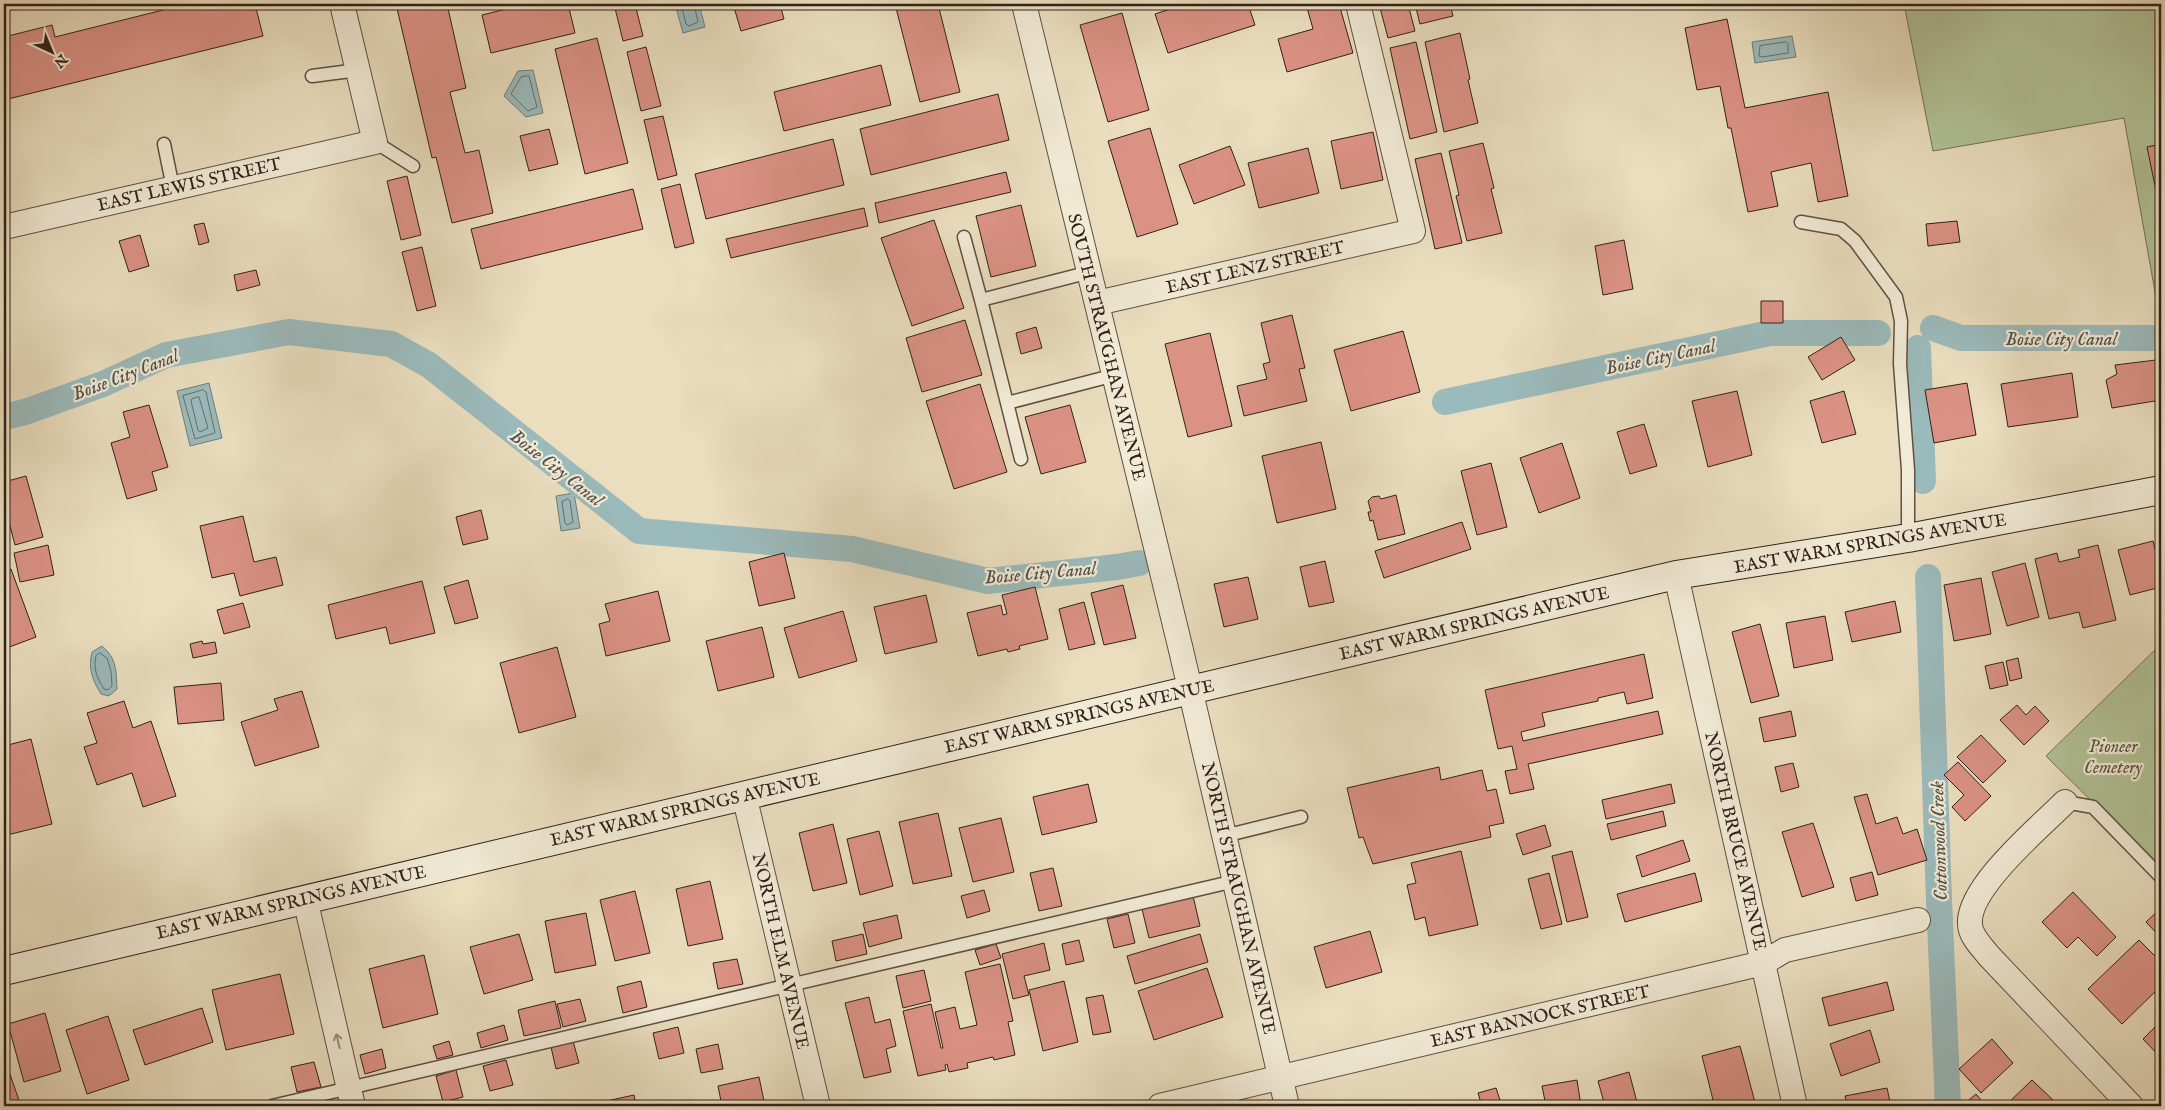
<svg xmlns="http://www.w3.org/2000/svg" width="2165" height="1110" font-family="'IM FELL English',serif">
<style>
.green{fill:#b1c296;stroke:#707258}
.water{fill:#9bbabb;stroke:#707d7b}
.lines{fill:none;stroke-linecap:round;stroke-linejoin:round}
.shore{stroke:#666e6b;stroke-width:1}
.canal{stroke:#9bbabb;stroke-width:26}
.building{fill:#db9285;stroke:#30211b}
.lane-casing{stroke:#5e5044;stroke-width:15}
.street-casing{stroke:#5e5044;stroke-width:26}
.secondary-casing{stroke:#30211b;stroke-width:30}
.lane{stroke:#f1ead5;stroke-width:12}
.street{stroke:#f1ead5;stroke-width:24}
.secondary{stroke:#f1ead5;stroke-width:28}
.oneway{stroke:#9a9081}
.labels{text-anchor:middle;stroke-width:4.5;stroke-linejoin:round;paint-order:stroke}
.street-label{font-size:18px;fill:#30211b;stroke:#f1ead5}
.park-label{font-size:18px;font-style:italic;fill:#575140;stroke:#f1ead5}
.water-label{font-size:19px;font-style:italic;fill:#504f4b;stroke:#f1ead5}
</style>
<rect width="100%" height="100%" fill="#eadebf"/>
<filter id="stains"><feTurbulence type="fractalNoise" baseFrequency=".004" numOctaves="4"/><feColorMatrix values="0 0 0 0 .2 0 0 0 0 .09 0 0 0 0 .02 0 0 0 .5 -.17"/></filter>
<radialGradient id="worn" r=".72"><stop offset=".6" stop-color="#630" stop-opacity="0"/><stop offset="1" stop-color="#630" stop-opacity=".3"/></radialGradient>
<!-- green -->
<path class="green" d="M 1904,4 L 2161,4 L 2161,303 L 2157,303 L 2124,118 L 1933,151 Z
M 2161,644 L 2161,870 L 2046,756 Z"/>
<!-- water -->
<path class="water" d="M 675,4 L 699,4 L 705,27 L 683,33 Z
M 1792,36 L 1796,57 L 1755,63 L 1752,42 Z
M 533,70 L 543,113 L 526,117 L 504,96 L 518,71 Z
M 209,383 L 222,438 L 190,446 L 177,391 Z
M 574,493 L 580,528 L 561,531 L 556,496 Z
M 102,646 C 117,659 116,670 117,689 L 109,696 L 101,694 C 92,679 88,669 92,652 Z"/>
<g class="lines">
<!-- shore -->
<path class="shore" d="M 681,4 L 686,24 L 689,26 L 698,22 L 694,4
M 1786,42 L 1788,44 L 1788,53 L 1762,57 L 1759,56 L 1760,46 Z
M 529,76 L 537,107 L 528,111 L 511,94 L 521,77 Z
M 203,390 L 206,392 L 215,433 L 195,439 L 183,396 Z
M 199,397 L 208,428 L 200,432 L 198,430 L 191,401 L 192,399 Z
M 568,499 L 570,501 L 573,522 L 567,525 L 565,523 L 562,502 Z
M 100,653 L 107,658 L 111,671 L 112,686 L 108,690 L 104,689 C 97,678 93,669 96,656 Z"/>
<!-- canal -->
<path class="canal" d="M 1933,328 L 1961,338 L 2161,338
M 1918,348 L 1923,481
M 1445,402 L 1770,333 L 1878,333
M 4,417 L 25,412 L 103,384 L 166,355 L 289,332 L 391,344 L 429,365 L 639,531 L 852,549 L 988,581 L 1117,567 L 1139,563
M 1928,577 L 1939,900 L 1948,1106"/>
</g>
<!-- building -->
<path class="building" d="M 162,4 L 255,4 L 263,36 L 4,100 L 4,37 L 52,25 L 55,37 L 163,10 Z
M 396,4 L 447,4 L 466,88 L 450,92 L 465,153 L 479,150 L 493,213 L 452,223 L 436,157 L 432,158 Z
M 526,4 L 568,4 L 575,33 L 491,53 L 482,15 Z
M 614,4 L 635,4 L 643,36 L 623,41 Z
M 733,4 L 780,4 L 784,19 L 741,31 Z
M 895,4 L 938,4 L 960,92 L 920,102 Z
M 1186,4 L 1248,4 L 1255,25 L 1168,53 L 1155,14 Z
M 1306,4 L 1339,4 L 1353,53 L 1287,72 L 1278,39 L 1313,29 Z
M 1379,4 L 1408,4 L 1415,31 L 1388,38 Z
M 1415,4 L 1450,4 L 1453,16 L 1420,24 Z
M 1122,13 L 1149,110 L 1108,122 L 1080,25 Z
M 1727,19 L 1745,108 L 1828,92 L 1848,196 L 1818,202 L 1811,163 L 1771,172 L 1778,206 L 1748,212 L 1731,128 L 1728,128 L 1720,86 L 1697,90 L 1685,28 Z
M 1460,33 L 1470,79 L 1468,80 L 1478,123 L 1444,132 L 1425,42 Z
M 597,38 L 628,163 L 585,174 L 555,49 Z
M 1416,42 L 1437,132 L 1410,139 L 1390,48 Z
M 646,47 L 661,106 L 641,111 L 627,52 Z
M 881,65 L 891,105 L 784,131 L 774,92 Z
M 998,94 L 1009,140 L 871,175 L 860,129 Z
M 663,116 L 677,175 L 658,180 L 644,120 Z
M 1150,128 L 1178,224 L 1137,237 L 1108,141 Z
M 549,129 L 558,164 L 529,171 L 520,136 Z
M 1373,132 L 1383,180 L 1341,189 L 1331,141 Z
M 833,139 L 844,185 L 706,219 L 695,174 Z
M 1483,143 L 1494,188 L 1491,189 L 1502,233 L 1467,241 L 1456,196 L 1459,195 L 1449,151 Z
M 2161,144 L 2161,215 L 2147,147 Z
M 1230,146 L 1245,185 L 1194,204 L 1179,165 Z
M 1308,148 L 1319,193 L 1259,208 L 1248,163 Z
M 1441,153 L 1462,243 L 1435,249 L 1415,159 Z
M 1006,172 L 1011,192 L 879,223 L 875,203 Z
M 407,176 L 421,235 L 401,240 L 387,181 Z
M 680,184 L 694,243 L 675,248 L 661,189 Z
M 633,189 L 643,229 L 481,269 L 471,229 Z
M 1021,205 L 1036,266 L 991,277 L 976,216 Z
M 864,208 L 868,226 L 731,258 L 726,239 Z
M 934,220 L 964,308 L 912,326 L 881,238 Z
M 1957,221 L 1960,242 L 1928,246 L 1926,224 Z
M 204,223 L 209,242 L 199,245 L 194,225 Z
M 140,235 L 149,266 L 129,272 L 119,241 Z
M 1624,240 L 1633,289 L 1603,295 L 1595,246 Z
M 422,247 L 436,306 L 417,311 L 402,252 Z
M 256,270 L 260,285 L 237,291 L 234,275 Z
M 1761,301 L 1783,301 L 1783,323 L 1761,323 Z
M 1292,315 L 1305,368 L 1299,369 L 1307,401 L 1244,416 L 1237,386 L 1267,379 L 1263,364 L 1270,362 L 1261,323 Z
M 965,320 L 982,375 L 922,392 L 906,338 Z
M 1036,327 L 1042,348 L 1021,354 L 1016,333 Z
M 1403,331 L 1420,392 L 1351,411 L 1334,350 Z
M 1210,333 L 1232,426 L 1188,437 L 1165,344 Z
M 1841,337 L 1855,360 L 1822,380 L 1808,357 Z
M 2156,360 L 2161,387 L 2161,400 L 2112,408 L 2106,380 L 2117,374 L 2115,365 Z
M 2072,373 L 2078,417 L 2008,427 L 2001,384 Z
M 1967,383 L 1976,435 L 1934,443 L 1925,390 Z
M 980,384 L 1007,472 L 954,489 L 926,401 Z
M 1737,391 L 1752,455 L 1708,467 L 1692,401 Z
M 1844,391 L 1856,434 L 1822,443 L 1810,401 Z
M 149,405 L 168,467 L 152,472 L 157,490 L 127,499 L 111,443 L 130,437 L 123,412 Z
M 1070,405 L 1086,462 L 1041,474 L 1025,417 Z
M 1644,424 L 1657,466 L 1630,474 L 1617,432 Z
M 1321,442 L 1336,509 L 1277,523 L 1262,456 Z
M 1562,443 L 1580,498 L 1539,513 L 1520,458 Z
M 1491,463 L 1507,527 L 1477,535 L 1461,471 Z
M 26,476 L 43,537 L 15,545 L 4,503 L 4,482 Z
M 1396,495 L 1405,534 L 1378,540 L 1373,520 L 1370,521 L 1368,512 L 1371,512 L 1368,501 L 1372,497 L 1379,496 L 1381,499 Z
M 481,510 L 488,539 L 463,545 L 456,517 Z
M 243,516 L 254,562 L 276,557 L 283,585 L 240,596 L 234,573 L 212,578 L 200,526 Z
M 1462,522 L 1471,549 L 1384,578 L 1375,551 Z
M 2153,541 L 2161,573 L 2161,587 L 2130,595 L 2118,550 Z
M 48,545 L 54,575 L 20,582 L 14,553 Z
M 2098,545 L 2116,620 L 2083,628 L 2079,612 L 2049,619 L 2035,559 L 2057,553 L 2059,562 L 2080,557 L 2078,550 Z
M 784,553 L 795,598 L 759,606 L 749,562 Z
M 1325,561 L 1334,602 L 1309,607 L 1300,567 Z
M 2025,563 L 2039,617 L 2007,626 L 1992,572 Z
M 11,569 L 36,637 L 4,649 L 4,571 Z
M 1248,577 L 1258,619 L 1224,627 L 1214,584 Z
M 1981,578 L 1991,634 L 1954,641 L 1944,585 Z
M 468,580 L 478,618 L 455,624 L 444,587 Z
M 422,581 L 435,633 L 390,644 L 386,627 L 336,639 L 328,605 Z
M 1123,585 L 1136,638 L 1104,645 L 1091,593 Z
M 1035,587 L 1048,639 L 1019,646 L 1020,649 L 1008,652 L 1007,649 L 978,656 L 967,613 L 1001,605 L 1003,615 L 1007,614 L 1002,595 Z
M 658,591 L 670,641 L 606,656 L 599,624 L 610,621 L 605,604 Z
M 926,595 L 937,642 L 885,654 L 874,607 Z
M 1895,601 L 1901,632 L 1852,642 L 1845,612 Z
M 1084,602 L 1095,644 L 1069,650 L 1059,609 Z
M 243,603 L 250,627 L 224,634 L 217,610 Z
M 843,611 L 857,661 L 799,678 L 784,628 Z
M 1825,616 L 1833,660 L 1794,668 L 1786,623 Z
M 1760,624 L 1779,696 L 1751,703 L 1732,632 Z
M 762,627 L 774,677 L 718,691 L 706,641 Z
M 202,641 L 203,644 L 215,642 L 217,653 L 193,658 L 190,644 Z
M 557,647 L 576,717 L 519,733 L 500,663 Z
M 1644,654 L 1653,698 L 1627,704 L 1624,692 L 1598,698 L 1598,701 L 1542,713 L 1545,726 L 1521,732 L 1523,741 L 1658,711 L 1663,734 L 1528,764 L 1534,789 L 1510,794 L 1505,771 L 1517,769 L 1512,746 L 1498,749 L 1485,690 Z
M 2018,658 L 2022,678 L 2010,681 L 2006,661 Z
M 2003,662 L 2008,685 L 1990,689 L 1985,666 Z
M 221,683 L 224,720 L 178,724 L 174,687 Z
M 302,691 L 319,747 L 255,766 L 241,722 L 278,710 L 274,699 Z
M 124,701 L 133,728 L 151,721 L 176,796 L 143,807 L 132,773 L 97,785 L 84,747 L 97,743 L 87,713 Z
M 2017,705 L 2026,715 L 2035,706 L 2049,721 L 2024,745 L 2000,720 Z
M 1791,711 L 1796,736 L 1764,742 L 1759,718 Z
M 1981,735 L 2006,761 L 1983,783 L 1957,757 Z
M 31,739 L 52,824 L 7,835 L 4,820 L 4,746 Z
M 1958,762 L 1991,796 L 1965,821 L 1952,807 L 1964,795 L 1944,775 Z
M 1793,763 L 1799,787 L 1781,792 L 1775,767 Z
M 1439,767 L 1441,780 L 1482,770 L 1487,791 L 1496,789 L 1504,823 L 1489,826 L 1491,837 L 1373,864 L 1363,837 L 1359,838 L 1347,788 Z
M 1088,784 L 1097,822 L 1042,835 L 1033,797 Z
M 1671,784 L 1675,803 L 1606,819 L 1602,800 Z
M 1867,794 L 1876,824 L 1897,817 L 1903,834 L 1917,829 L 1927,860 L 1878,875 L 1854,797 Z
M 1663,811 L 1666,826 L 1611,840 L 1607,824 Z
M 938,813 L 952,876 L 913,884 L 899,822 Z
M 1001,818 L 1014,872 L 973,882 L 959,828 Z
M 1813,823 L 1834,887 L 1802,897 L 1782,832 Z
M 833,824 L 847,883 L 813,891 L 799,833 Z
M 1545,825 L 1551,846 L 1523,855 L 1516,834 Z
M 879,831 L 893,886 L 860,895 L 847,839 Z
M 1683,840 L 1690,861 L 1642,877 L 1636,856 Z
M 1461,851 L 1478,925 L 1429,936 L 1425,917 L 1415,920 L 1407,885 L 1416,883 L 1411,863 Z
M 1572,851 L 1588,917 L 1567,922 L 1552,856 Z
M 1053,868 L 1062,906 L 1039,911 L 1030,873 Z
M 1872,872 L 1878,895 L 1856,901 L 1850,878 Z
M 1549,873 L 1562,924 L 1541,929 L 1528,879 Z
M 1695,873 L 1702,901 L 1625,922 L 1617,894 Z
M 710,881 L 723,939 L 688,946 L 676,889 Z
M 984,890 L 990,911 L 967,918 L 961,896 Z
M 635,891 L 650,953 L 615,961 L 600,900 Z
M 2073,892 L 2116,937 L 2097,956 L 2078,937 L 2067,948 L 2042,922 Z
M 1193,896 L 1200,926 L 1149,938 L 1142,909 Z
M 2161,908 L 2161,938 L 2146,922 Z
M 586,913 L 596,965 L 555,973 L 545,921 Z
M 1128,914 L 1135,943 L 1114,948 L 1107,919 Z
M 897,915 L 902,938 L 869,947 L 863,923 Z
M 1370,931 L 1382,972 L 1326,988 L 1314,947 Z
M 519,934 L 533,980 L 484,994 L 470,947 Z
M 863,934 L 867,954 L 836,961 L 832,941 Z
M 1200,934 L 1208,962 L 1135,984 L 1127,956 Z
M 1079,940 L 1084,961 L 1066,965 L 1062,944 Z
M 2139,940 L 2161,962 L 2161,986 L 2122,1024 L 2088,989 Z
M 1044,943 L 1050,970 L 1024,976 L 1029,995 L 1013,999 L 1002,954 Z
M 996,944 L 1001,958 L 980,965 L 975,950 Z
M 424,955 L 438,1014 L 383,1028 L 369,969 Z
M 737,959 L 743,984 L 718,989 L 713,963 Z
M 1000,964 L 1013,1021 L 1008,1022 L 1015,1055 L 994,1060 L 993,1057 L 967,1063 L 968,1068 L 949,1072 L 947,1064 L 945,1065 L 946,1070 L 918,1076 L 903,1011 L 931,1004 L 941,1048 L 943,1048 L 935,1012 L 955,1007 L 960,1029 L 977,1025 L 965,972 Z
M 1207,968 L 1223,1017 L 1154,1040 L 1138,991 Z
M 924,970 L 931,1001 L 903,1008 L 896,976 Z
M 280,974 L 294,1034 L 226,1050 L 212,990 Z
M 641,981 L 647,1007 L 623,1013 L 617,987 Z
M 1064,981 L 1078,1042 L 1043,1051 L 1029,990 Z
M 1887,982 L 1894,1010 L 1829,1026 L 1822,998 Z
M 1103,995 L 1111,1032 L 1093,1035 L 1086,998 Z
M 869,997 L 875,1023 L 890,1019 L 896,1046 L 886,1049 L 891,1072 L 864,1078 L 845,1003 Z
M 580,999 L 586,1021 L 563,1027 L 557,1004 Z
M 555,1001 L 561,1028 L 524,1036 L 518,1010 Z
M 202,1008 L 213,1042 L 145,1065 L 133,1030 Z
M 45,1013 L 61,1071 L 24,1082 L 8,1024 Z
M 108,1016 L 129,1080 L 87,1094 L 66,1030 Z
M 2161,1021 L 2161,1058 L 2143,1039 Z
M 504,1025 L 508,1040 L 481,1048 L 477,1033 Z
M 678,1027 L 684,1053 L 659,1059 L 653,1033 Z
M 1870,1030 L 1880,1062 L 1841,1076 L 1830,1044 Z
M 1992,1039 L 2013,1063 L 1981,1093 L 1959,1069 Z
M 449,1041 L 453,1055 L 437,1059 L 433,1046 Z
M 573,1041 L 579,1063 L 556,1069 L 551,1047 Z
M 718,1044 L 723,1069 L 701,1073 L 696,1049 Z
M 1740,1046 L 1756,1106 L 1692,1106 L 1713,1100 L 1702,1056 Z
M 382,1049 L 386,1068 L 365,1074 L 360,1055 Z
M 4,1057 L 21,1106 L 4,1106 Z
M 506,1060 L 513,1085 L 490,1091 L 483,1066 Z
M 314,1062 L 321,1087 L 297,1092 L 291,1067 Z
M 456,1070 L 463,1097 L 443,1102 L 436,1076 Z
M 1629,1072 L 1638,1106 L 1605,1106 L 1598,1081 Z
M 759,1077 L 765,1106 L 722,1106 L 718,1086 Z
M 1577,1080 L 1581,1106 L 1546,1106 L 1542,1086 Z
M 2032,1080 L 2053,1100 L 2046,1106 L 2005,1106 Z
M 1496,1088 L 1502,1106 L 1469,1106 L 1481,1103 L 1478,1093 Z
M 1887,1088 L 1891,1106 L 1847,1106 L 1845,1096 Z
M 1976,1094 L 1986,1106 L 1962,1106 Z
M 634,1095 L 636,1106 L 594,1106 L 593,1104 Z
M 691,1100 L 693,1106 L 666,1106 Z
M 1428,1101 L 1429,1106 L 1408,1106 Z"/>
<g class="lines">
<!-- lane casing -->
<g class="lane-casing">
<path id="lane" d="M 312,76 L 358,70
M 375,142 L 413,166
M 164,144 L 173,188
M 1801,222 L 1841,229 L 1855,241 L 1896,297 L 1901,321 L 1900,364 L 1908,470 L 1908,538
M 964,237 L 981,300
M 1090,272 L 981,300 L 1007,403 L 1115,375
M 1007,403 L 1021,459
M 2065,802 L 2093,807 L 2161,877
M 1224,836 L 1301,817
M 272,1106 L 1235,881"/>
</g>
<!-- street casing -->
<g class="street-casing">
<path id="street" d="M 1024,4 L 1181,650 L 1287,1106
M 4,227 L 375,142 L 342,4
M 1097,303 L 1413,231 L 1358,4
M 1676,575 L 1795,1106
M 744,795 L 818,1106
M 2065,802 C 2040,827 1967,888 1970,924 C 1970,936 1982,947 1989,956 L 2131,1106
M 305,899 L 353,1106
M 1160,1106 L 1763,963 L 1785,950 L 1918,920"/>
</g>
<!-- secondary casing -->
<g class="secondary-casing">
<path id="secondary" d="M 4,971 L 1676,575 L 1908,538 L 2161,490"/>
</g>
<!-- lane -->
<use href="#lane" class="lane"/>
<!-- street -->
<use href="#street" class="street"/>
<!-- secondary -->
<use href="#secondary" class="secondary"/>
</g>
<!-- one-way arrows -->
<defs><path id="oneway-shaft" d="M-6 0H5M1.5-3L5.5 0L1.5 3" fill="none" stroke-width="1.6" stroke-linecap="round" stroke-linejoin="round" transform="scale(1.25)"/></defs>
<use class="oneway" href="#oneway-shaft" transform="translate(338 1041) rotate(-103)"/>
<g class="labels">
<!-- street labels -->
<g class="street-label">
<text transform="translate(189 184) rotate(-13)" y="6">EAST LEWIS STREET</text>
<text transform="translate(1255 267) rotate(-13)" y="6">EAST LENZ STREET</text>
<text transform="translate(1107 347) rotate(76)" y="6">SOUTH STRAUGHAN AVENUE</text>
<text transform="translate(1870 543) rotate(-10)" y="6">EAST WARM SPRINGS AVENUE</text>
<text transform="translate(1474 623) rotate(-13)" y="6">EAST WARM SPRINGS AVENUE</text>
<text transform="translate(1079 716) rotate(-13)" y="6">EAST WARM SPRINGS AVENUE</text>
<text transform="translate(685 809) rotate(-13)" y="6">EAST WARM SPRINGS AVENUE</text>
<text transform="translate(1736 841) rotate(77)" y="6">NORTH BRUCE AVENUE</text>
<text transform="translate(1239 898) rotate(77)" y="6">NORTH STRAUGHAN AVENUE</text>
<text transform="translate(291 902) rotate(-13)" y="6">EAST WARM SPRINGS AVENUE</text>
<text transform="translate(781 951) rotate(77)" y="6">NORTH ELM AVENUE</text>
<text transform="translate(1540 1016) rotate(-13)" y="6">EAST BANNOCK STREET</text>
</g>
<!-- park labels -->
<g class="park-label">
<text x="2113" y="752">Pioneer<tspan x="2113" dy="21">Cemetery</tspan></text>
</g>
<!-- water labels -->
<g class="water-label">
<text x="2061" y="345">Boise City Canal</text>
<text transform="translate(1660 356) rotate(-12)" y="7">Boise City Canal</text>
<text transform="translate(125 374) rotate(-21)" y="7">Boise City Canal</text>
<text transform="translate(557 467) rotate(38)" y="7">Boise City Canal</text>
<text transform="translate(1040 572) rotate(-5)" y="7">Boise City Canal</text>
<text transform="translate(1938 841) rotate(-92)" y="7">Cottonwood Creek</text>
</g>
</g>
<!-- margin -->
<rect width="2165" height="1110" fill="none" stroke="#eadebf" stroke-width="20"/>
<rect x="5" y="5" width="2155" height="1100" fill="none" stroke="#30211b" stroke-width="2.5"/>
<rect x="10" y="10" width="2145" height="1090" fill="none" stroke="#30211b"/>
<!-- north arrow -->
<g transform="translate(52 52) rotate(136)" stroke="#f1ead5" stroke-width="4" paint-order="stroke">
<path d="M0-4L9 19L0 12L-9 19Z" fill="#30211b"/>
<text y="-8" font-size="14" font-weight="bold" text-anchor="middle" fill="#30211b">N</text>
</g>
<rect width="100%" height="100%" filter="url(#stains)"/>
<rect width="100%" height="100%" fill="url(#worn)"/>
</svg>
